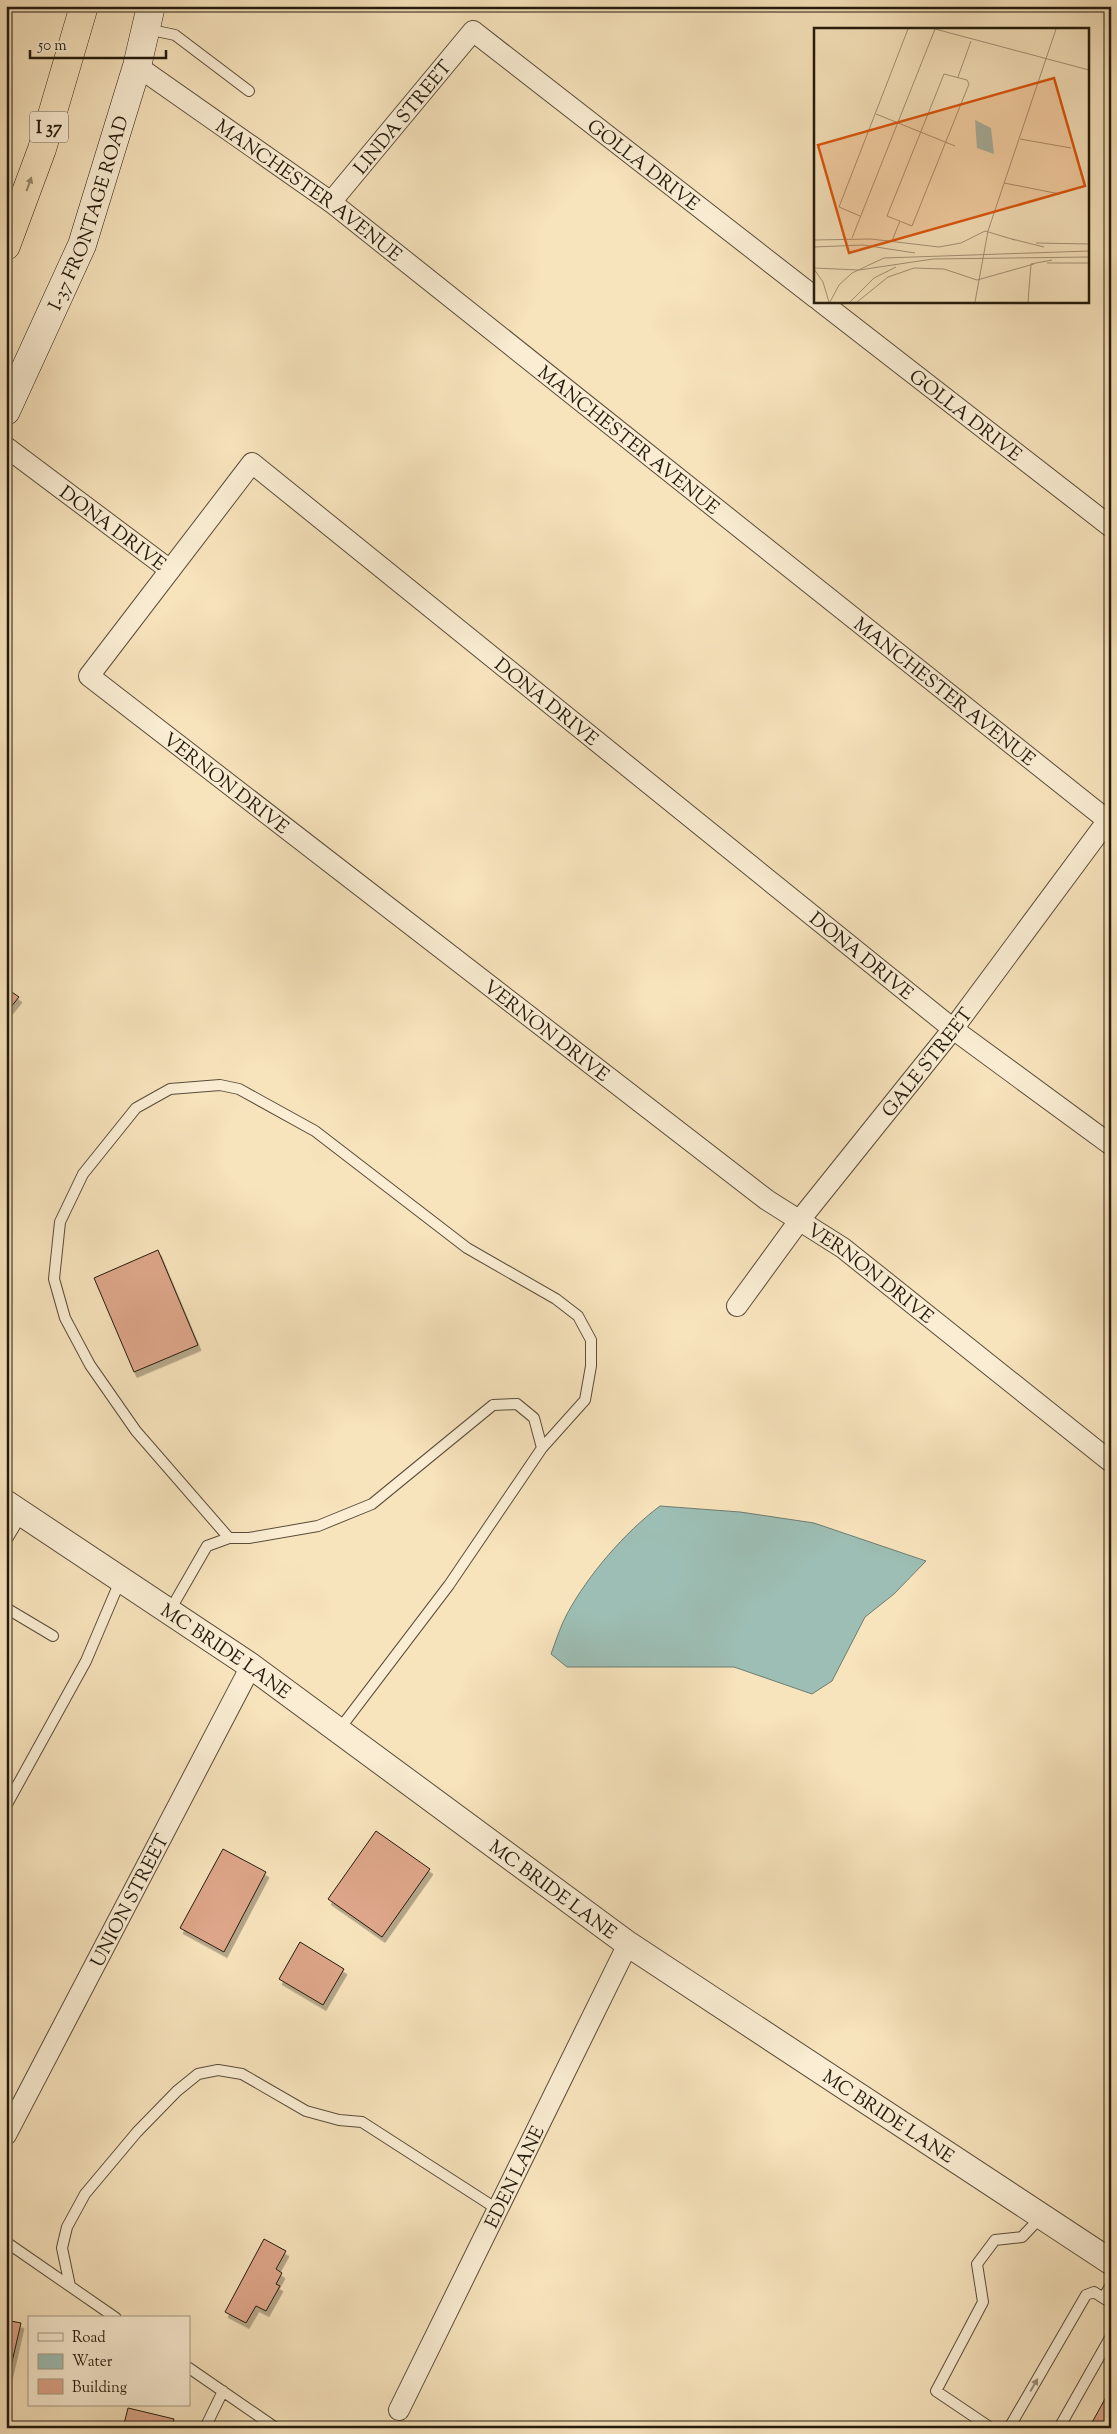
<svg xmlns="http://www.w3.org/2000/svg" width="1117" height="2434" font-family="'Sorts Mill Goudy',serif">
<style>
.water{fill:#9dbeb4;stroke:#6d7d71}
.building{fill:#dea68a;stroke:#241b0d;filter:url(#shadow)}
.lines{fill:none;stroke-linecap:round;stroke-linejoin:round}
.service-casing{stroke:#594d39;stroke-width:12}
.minor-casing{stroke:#594d39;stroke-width:22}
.tertiary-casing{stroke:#594d39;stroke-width:27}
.secondary-casing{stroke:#241b0d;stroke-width:29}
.motorway-casing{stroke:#241b0d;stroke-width:29}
.service{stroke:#faedd3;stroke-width:10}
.minor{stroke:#faedd3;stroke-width:20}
.tertiary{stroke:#faedd3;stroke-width:25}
.secondary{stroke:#faedd3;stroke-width:28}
.motorway{stroke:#f7e3bc;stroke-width:28}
.oneway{fill:#98896d}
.oneway2{fill:#9a8e7a}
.labels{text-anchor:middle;stroke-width:5;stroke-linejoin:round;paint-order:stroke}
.shield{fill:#faedd3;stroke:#645a48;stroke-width:1}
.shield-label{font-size:18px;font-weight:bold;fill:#241b0d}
.street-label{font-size:19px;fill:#241b0d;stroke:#faedd3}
.inset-road{fill:none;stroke:#a39376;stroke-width:1}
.view{fill:#de560c;fill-opacity:0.15;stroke:#de560c;stroke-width:2.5}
.inset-edge{fill:none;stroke:#241b0d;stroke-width:2.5}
</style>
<defs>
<filter id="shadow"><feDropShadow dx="3" dy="5.5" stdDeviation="0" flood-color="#0004"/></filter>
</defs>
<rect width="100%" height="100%" fill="#f7e3bc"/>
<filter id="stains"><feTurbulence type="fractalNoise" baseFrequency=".004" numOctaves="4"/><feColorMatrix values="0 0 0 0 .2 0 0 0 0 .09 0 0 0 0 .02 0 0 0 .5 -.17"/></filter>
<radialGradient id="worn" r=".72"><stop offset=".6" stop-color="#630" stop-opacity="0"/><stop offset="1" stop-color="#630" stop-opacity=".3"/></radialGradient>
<!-- water -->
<path class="water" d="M 660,1506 L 740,1512 L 814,1523 L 926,1561 L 894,1594 L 865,1617 L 832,1681 L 812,1694 L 734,1667 L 567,1667 L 551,1654 C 556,1641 560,1627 567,1614 C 588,1575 625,1532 660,1506 Z"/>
<!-- building -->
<path class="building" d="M 6,988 L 19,997 L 6,1013 Z
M 158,1250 L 198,1345 L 134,1372 L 94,1278 Z
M 376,1831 L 430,1869 L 382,1937 L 328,1899 Z
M 223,1849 L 266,1872 L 224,1952 L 180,1928 Z
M 300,1942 L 344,1969 L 323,2005 L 279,1979 Z
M 264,2239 L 286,2251 L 276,2269 L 282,2273 L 276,2284 L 280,2286 L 266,2311 L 256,2306 L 246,2323 L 225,2312 Z
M 6,2320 L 21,2323 L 6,2388 Z
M 1111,2388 L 1111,2428 L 1089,2428 Z
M 128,2408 L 174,2419 L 172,2428 L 123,2428 Z"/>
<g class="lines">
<!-- service casing -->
<g class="service-casing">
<path id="service" d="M 147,29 L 175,35 L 249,91
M 229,1538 L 136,1431 L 90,1365 L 65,1318 L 54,1279 L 60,1222 L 83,1174 L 136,1108 L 170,1089 L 220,1085 L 239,1089 L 315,1131 L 467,1248 L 556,1299 L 578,1316 L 591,1340 L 591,1366 L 585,1400 L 542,1448
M 6,1541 L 22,1514
M 6,1608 L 53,1636
M 169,1612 L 207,1546 L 229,1538 L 249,1538 L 318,1526 L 372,1504 L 493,1405 L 517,1404 L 534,1418 L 542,1448 L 449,1585 L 338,1731
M 6,1806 L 86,1661 L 120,1581
M 6,2242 L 116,2318
M 70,2286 L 62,2248 L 67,2227 L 85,2194 L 137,2132 L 177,2091 L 198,2074 L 218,2070 L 242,2074 L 306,2111 L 339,2120 L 362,2122 L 497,2209
M 1103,2298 L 1111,2285
M 189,2368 L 276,2428
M 205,2428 L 223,2391
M 991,2428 L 936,2391 L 983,2302 L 977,2264 L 995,2240 L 1022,2237 L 1041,2217
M 1009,2428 L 1086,2295 L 1094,2292 L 1111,2303
M 1059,2428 L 1111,2336"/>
</g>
<!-- minor casing -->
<g class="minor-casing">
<g id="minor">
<path id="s1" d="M 137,66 L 331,202 L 1111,823"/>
<path id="s2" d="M 331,202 L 473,31 L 816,298"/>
<path id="s3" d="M 820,301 L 1111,527"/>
<path id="s4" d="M 6,447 L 170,570"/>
<path id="s5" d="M 1111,1145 L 953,1029 L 252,463 L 89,676 L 767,1200 L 843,1248 L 1111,1462"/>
<path id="s6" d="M 737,1306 L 799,1221 L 953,1029 L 1111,816"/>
<path id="s7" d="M 6,2135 L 251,1666"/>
<path id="s8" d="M 399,2410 L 628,1944"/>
</g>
</g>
<!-- tertiary casing -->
<g class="tertiary-casing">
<g id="tertiary">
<path id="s9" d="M 6,1503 L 251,1666 L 628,1944 L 1111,2262"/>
</g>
</g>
<!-- secondary casing -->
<g class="secondary-casing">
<g id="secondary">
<path id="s10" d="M 6,411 L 82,245 L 137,66 L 151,6"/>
</g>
</g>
<!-- motorway casing -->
<g class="motorway-casing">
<path id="motorway" d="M 6,246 L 42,149 L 84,6"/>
</g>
<!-- service -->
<use href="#service" class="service"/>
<!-- minor -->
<use href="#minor" class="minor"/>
<!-- tertiary -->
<use href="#tertiary" class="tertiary"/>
<!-- secondary -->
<use href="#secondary" class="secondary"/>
<!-- motorway -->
<use href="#motorway" class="motorway"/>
</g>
<!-- one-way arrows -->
<defs><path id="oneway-solid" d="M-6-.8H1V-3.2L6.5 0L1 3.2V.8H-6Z" transform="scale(1.25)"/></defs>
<use class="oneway" href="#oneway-solid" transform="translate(29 184) rotate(-70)"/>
<use class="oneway2" href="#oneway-solid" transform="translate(1034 2385) rotate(-60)"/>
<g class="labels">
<!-- shield labels -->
<rect class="shield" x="30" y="111.5" width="38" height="31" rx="4"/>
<g class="shield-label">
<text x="49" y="133">I 37</text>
</g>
<!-- street labels -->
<g class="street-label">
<text dy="7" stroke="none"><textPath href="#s2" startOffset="111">LINDA STREET</textPath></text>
<text dy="7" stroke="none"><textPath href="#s2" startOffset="439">GOLLA DRIVE</textPath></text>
<text dy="7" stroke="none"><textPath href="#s1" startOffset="212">MANCHESTER AVENUE</textPath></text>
<text dy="7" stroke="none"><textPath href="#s10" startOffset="215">I-37 FRONTAGE ROAD</textPath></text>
<text dy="7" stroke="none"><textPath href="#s3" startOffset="185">GOLLA DRIVE</textPath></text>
<text dy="7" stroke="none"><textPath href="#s1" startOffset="618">MANCHESTER AVENUE</textPath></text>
<text dy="7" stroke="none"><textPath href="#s4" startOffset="134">DONA DRIVE</textPath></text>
<text dy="7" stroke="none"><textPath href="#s1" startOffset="1022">MANCHESTER AVENUE</textPath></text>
<text transform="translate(547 701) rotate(39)" y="7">DONA DRIVE</text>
<text dy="7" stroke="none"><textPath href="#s5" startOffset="1539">VERNON DRIVE</textPath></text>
<text transform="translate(862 955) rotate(39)" y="7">DONA DRIVE</text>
<text dy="7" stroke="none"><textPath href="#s5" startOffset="1944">VERNON DRIVE</textPath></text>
<text dy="7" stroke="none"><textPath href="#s6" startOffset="309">GALE STREET</textPath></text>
<text dy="7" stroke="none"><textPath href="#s5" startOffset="2349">VERNON DRIVE</textPath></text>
<text dy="7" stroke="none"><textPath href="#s9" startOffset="265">MC BRIDE LANE</textPath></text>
<text dy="7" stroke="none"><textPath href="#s9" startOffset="670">MC BRIDE LANE</textPath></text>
<text dy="7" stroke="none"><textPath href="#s7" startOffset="265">UNION STREET</textPath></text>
<text dy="7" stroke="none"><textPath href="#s9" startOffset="1075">MC BRIDE LANE</textPath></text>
<text dy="7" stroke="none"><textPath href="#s8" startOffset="260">EDEN LANE</textPath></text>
</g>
</g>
<!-- overview -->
<g transform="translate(814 28)">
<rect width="275" height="275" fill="#f7e3bc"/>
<path d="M 161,92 L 177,100 L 180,126 L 163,120 Z" fill="#9dbeb4"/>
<path class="inset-road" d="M 121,1 L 275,42M 130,46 L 153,52 L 155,56 L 98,198 L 73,188 ZM 144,49 L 157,13M 62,86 L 141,118M 206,111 L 257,120M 190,155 L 246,166M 46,188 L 25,179 L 94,1M 38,210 L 121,1M 198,211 L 230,219M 0,212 L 57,211 L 125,219 L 147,215 L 171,203 L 201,212M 78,213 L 86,193M 222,215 L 275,216M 0,219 L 49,217 L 101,225M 233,235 L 275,235M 217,236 L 238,232M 0,240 L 45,242 L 119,231 L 275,229M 0,241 L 9,254 L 15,274M 16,274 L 25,257 L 38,245 L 70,230 L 275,223M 36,274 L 60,250 L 82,239M 43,274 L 74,249 L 100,240 L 130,241 L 163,252 L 220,236M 161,274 L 174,203 L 242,1M 214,274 L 217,236"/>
<path class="view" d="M 240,50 L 271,158 L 35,225 L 4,117 Z"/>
<rect width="275" height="275" class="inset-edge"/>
</g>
<!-- margin -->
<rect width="1117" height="2434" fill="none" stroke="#f7e3bc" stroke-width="25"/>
<rect x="8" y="8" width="1102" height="2419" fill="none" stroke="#241b0d" stroke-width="2.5"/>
<rect x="12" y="12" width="1092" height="2409" fill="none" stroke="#241b0d"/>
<!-- legend -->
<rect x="28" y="2316" width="162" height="90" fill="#faedd3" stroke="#a49984"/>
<rect x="38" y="2333" width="25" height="8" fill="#faedd3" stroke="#a49984"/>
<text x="72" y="2342" font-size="15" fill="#241b0d">Road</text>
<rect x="38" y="2354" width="25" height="15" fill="#9dbeb4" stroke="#a49984"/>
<text x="72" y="2366" font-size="15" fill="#241b0d">Water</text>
<rect x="38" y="2379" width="25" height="15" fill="#dea68a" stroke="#a49984"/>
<text x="72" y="2392" font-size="15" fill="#241b0d">Building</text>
<!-- scale -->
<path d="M30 50v8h136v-8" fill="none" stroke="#241b0d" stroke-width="2.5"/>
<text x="38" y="50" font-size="15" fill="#241b0d" stroke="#faedd3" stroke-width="4" paint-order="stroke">50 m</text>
<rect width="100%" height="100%" filter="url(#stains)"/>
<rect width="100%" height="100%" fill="url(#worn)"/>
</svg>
